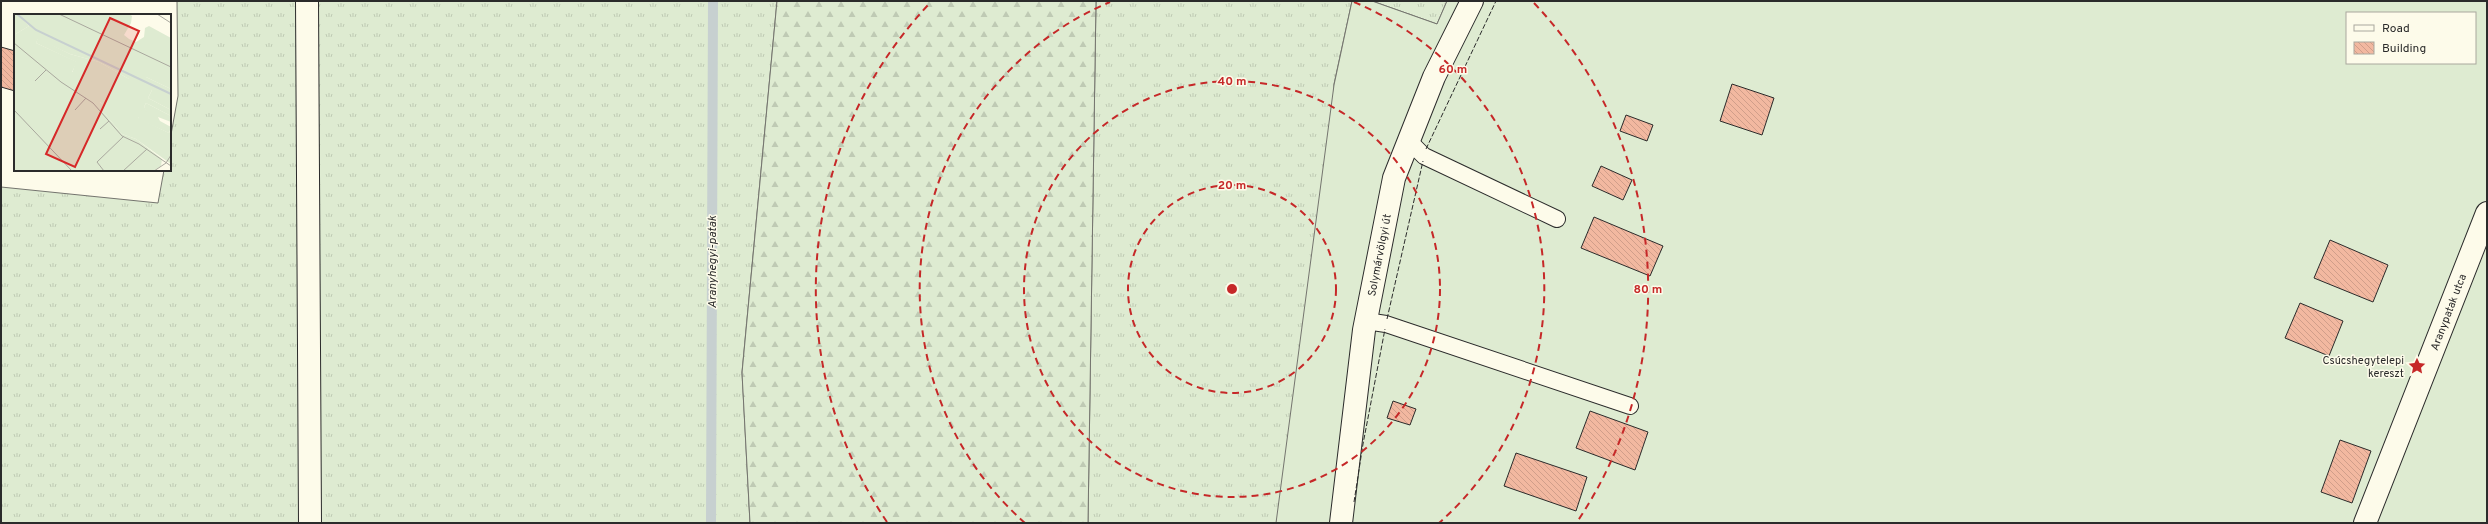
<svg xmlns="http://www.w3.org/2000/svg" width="2488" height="524" font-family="Overpass,sans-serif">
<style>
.grass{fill:url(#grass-tufts);stroke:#74746e}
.forest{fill:url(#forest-firs);stroke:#74746e}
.garden{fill:#deebd1;stroke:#74746e;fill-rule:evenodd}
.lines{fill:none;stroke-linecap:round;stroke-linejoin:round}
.stream{stroke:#c7d0d0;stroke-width:10}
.building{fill:url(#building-back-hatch);stroke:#2b2b2b}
.service-casing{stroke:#2b2b2b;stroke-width:18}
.minor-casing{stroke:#2b2b2b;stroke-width:24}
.primary-casing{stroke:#2b2b2b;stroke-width:24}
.service{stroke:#fdfbea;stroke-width:16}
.minor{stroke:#fdfbea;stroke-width:22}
.primary{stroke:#fdfbea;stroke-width:22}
.fence{stroke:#2b2b2b;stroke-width:1;stroke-dasharray:5 2;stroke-linecap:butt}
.ring{fill:none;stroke:#c62828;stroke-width:2;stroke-dasharray:7 5}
.labels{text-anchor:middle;stroke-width:3;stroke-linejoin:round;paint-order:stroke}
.street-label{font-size:11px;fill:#2b2b2b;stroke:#fdfbea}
.poi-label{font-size:11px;fill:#2b2b2b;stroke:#fdfbea;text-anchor:end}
.water-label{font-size:12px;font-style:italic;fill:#2b2b2b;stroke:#fdfbea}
.inset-river{fill:none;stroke:#c7d0d0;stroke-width:2}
.inset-road{fill:none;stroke:#a9a89e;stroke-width:1}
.view{fill:#d62828;fill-opacity:0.15;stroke:#d62828;stroke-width:2}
.inset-edge{fill:none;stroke:#2b2b2b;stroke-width:2}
.centre{fill:#c62828;stroke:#fdfbea;stroke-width:2}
.ring-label{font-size:12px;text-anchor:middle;font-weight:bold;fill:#c62828;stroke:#fdfbea;stroke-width:3;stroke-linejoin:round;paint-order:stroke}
</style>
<defs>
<pattern id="grass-tufts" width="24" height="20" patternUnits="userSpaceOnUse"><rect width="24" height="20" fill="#deebd1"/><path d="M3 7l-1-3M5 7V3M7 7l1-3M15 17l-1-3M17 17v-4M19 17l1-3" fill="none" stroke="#bfcab4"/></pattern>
<pattern id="forest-firs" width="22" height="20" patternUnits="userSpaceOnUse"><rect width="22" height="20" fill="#deebd1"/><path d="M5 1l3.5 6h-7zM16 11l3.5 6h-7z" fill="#bfcab4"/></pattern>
<pattern id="building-back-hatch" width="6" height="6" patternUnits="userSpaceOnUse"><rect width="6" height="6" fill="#f2b8a0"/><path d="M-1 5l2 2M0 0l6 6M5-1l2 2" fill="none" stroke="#d09e8a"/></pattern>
</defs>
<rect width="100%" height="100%" fill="#fdfbea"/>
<!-- grass -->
<path class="grass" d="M 177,1 L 777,1 L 742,372 L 750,523 L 1,523 L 1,187 L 158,203 L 164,170 L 170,170 L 170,140 L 178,96 Z
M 1096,1 L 1352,1 L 1334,84 L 1325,523 L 1088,523 Z
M 1372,1 L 1447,1 L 1437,24 Z"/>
<!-- forest -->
<path class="forest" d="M 777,1 L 1096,1 L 1088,523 L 750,523 L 742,373 Z"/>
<!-- garden -->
<path class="garden" d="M 1352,1 L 1372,1 L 1437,24 L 1447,1 L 2487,1 L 2487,523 L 1276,523 L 1334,85 ZM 2347,13 L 2475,13 L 2475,63 L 2347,63 Z"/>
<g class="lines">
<!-- stream -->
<path class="stream" d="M 711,523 L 713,1"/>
</g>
<!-- building -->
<path class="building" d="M 1,47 L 15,51 L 15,91 L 1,87 Z
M 1732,84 L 1774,98 L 1762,135 L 1720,121 Z
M 1626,115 L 1653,125 L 1647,141 L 1620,131 Z
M 1601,166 L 1632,180 L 1623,200 L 1592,186 Z
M 1594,217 L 1663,246 L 1650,276 L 1581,248 Z
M 2330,240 L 2388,265 L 2373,302 L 2314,278 Z
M 2300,303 L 2343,321 L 2329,356 L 2285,338 Z
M 1393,401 L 1416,409 L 1410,425 L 1387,418 Z
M 1590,411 L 1648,432 L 1635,470 L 1576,448 Z
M 2340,440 L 2371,451 L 2352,503 L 2321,492 Z
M 1516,453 L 1587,477 L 1576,511 L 1504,486 Z"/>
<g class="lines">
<!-- service casing -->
<g class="service-casing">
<path id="service" d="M 1409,141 L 1424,156 L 1557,219
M 1366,321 L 1386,324 L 1630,406"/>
</g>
<!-- minor casing -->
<g class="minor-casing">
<path id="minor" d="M 1341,523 L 1364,330 L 1394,178 L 1434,77 L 1472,1
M 2365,523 L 2487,213"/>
</g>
<!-- primary casing -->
<g class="primary-casing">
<path id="primary" d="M 307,1 L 310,523"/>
</g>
<!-- service -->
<use href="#service" class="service"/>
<!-- minor -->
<use href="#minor" class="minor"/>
<!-- primary -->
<use href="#primary" class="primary"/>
<!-- fence -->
<path class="fence" d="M 1426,149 L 1496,1
M 1387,319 L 1423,161
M 1354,502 L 1363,444 L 1385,329"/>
</g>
<!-- distance rings -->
<g class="ring">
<circle cx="1232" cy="289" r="104"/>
<circle cx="1232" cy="289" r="208"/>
<path d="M1025 523A312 312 0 0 1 1110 2M1354 2A312 312 0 0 1 1439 523"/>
<path d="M887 522A416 416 0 0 1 930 3M1534 3A416 416 0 0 1 1577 522"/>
</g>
<!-- icons -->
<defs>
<g id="sight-bare" transform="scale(1.38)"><path d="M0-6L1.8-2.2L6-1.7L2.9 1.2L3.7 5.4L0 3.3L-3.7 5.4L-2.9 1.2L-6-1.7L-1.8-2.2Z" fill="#c62828" stroke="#fdfbea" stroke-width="2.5" paint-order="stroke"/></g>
</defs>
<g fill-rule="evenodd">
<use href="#sight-bare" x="2417" y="366"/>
</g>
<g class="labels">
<!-- street labels -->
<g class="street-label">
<text transform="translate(1379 255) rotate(-79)" y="4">Solymárvölgyi út</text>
<text transform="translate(2448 312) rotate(-69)" y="4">Aranypatak utca</text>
</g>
<!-- poi labels -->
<g class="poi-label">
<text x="2404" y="364">Csúcshegytelepi<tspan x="2404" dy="13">kereszt</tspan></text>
</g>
<!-- water labels -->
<g class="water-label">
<text transform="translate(712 262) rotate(-90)" y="4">Aranyhegyi-patak</text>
</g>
</g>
<!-- overview -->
<g transform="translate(14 14)">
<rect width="157" height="157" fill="#fdfbea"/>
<path d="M 5,0 L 115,0 L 118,2 L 117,9 L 110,21 L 115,25 L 122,28 L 130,23 L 131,14 L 135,12 L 157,24 L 157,75 L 132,63 L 138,76 L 134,84 L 157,96 L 157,102 L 132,89 L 130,93 L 134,98 L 124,104 L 155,119 L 157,115 L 157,150 L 122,125 L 108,120 L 87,95 L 90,91 L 86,88 L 82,90 L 0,28 L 0,21 L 15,12 ZM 24,25 L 56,40 L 85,48 L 115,65 L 58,58 L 63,48 L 22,29 Z" fill="#deebd1" fill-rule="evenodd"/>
<path d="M 24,24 L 56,40 L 85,48 L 115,65 L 101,79 L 58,59 L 62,48 L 22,29 ZM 132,63 L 157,75 L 157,96 L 134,84 L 138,76 L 127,71 ZM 132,89 L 157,102 L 157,108 L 144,103 L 146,107 L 157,113 L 155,119 L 124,105 L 128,95 L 133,98 L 130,93 Z" fill="#deebd1"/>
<path d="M 0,0 L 4,0 L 15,12 L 0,21 ZM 0,23 L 46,62 L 90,91 L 87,95 L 108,120 L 122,125 L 148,145 L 147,152 L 139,157 L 0,157 Z" fill="#deebd1"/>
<path class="inset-river" d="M 3,0 L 22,16 L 157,80"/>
<path class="inset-road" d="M 45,0 L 157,53M 143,0 L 157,9M 0,29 L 47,68 L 79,89 L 108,122 L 125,130 L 157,152M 21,67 L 32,56M 0,96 L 58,157M 61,96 L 72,84M 86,115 L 95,107M 90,157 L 83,148 L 110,122M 109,157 L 133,135M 140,157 L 152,149 L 157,141"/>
<path class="view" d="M 96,4 L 125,17 L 61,153 L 32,140 Z"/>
<rect width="157" height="157" class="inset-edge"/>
</g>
<circle cx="1232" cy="289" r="6" class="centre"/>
<g class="ring-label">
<text x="1453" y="73">60 m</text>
<text x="1232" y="85">40 m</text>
<text x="1232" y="189">20 m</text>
<text x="1648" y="293">80 m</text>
</g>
<!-- border -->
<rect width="2488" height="524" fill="none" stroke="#2b2b2b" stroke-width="4"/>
<!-- legend -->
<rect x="2346" y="12" width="130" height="52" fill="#fdfbea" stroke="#a9a89e"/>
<rect x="2354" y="25" width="20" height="6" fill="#fdfbea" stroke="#a9a89e"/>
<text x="2382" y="32" font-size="12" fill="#2b2b2b">Road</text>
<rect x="2354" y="42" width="20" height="12" fill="url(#building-back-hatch)" stroke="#a9a89e"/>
<text x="2382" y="52" font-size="12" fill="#2b2b2b">Building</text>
</svg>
